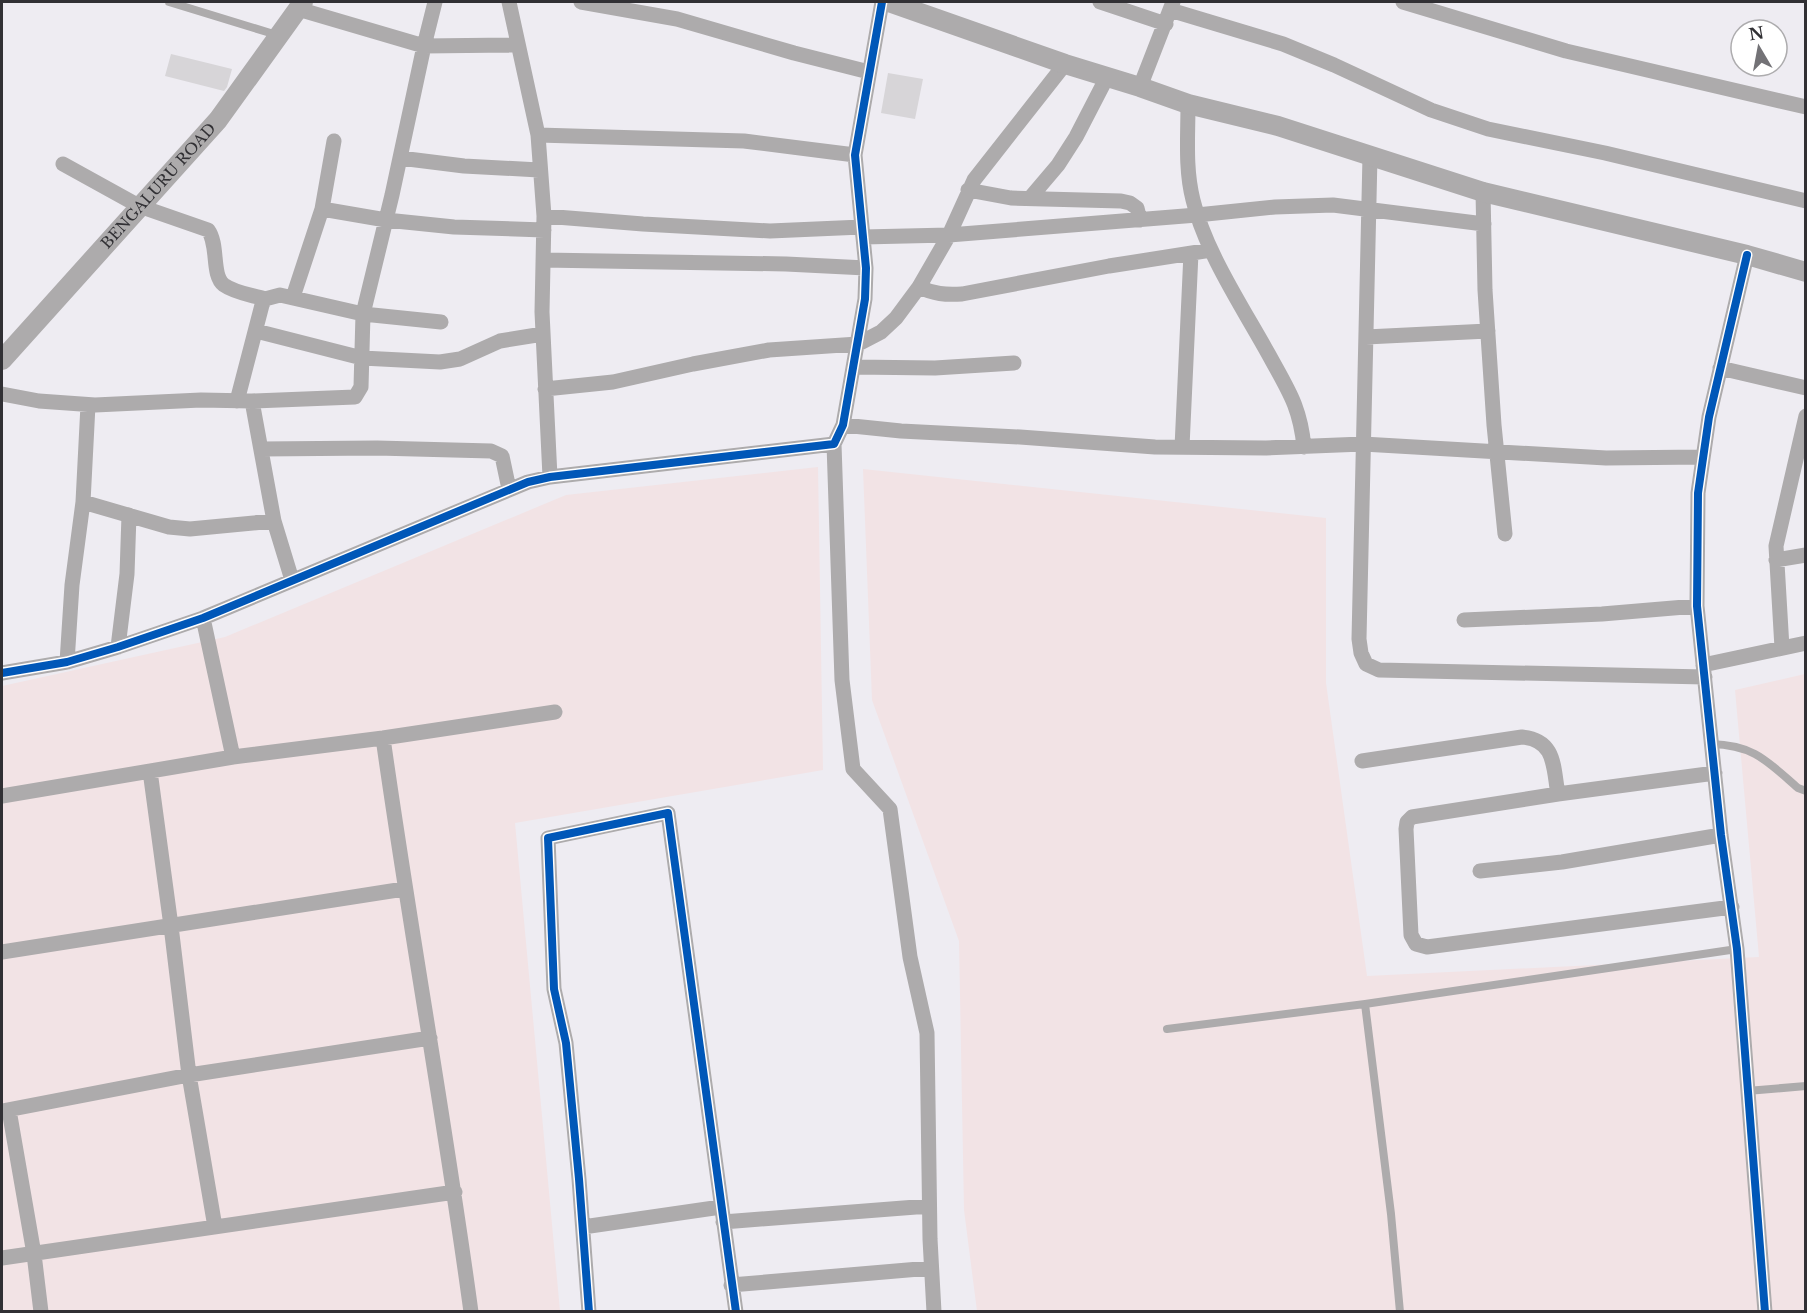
<svg xmlns="http://www.w3.org/2000/svg" width="1807" height="1313" font-family="'Libre Baskerville',serif">
<style>
.industrial{fill:#f2e3e5}
.building{fill:#d7d5d8}
.lines{fill:none;stroke-linecap:round;stroke-linejoin:round}
.service{stroke:#adabac;stroke-width:8}
.minor{stroke:#adabac;stroke-width:15}
.tertiary{stroke:#adabac;stroke-width:20}
.cycleway-casing{stroke:#fff;stroke-width:11}
.cycleway{stroke:#0057b8;stroke-width:8}
.labels{text-anchor:middle;stroke-width:5;stroke-linejoin:round;paint-order:stroke}
.street-label{font-size:15px;fill:#313034;stroke:#fff}
</style>
<rect width="100%" height="100%" fill="#eeecf2"/>
<!-- industrial -->
<path class="industrial" d="M 818,467 L 823,770 L 515,823 L 560,1311 L 2,1311 L 2,686 L 225,637 L 566,495 Z
M 863,469 L 1326,518 L 1326,683 L 1367,976 L 1759,957 L 1735,690 L 1805,674 L 1805,1311 L 977,1311 L 964,1210 L 959,941 L 872,700 Z"/>
<!-- building -->
<path class="building" d="M 171,54 L 232,69 L 227,87 L 224,91 L 165,76 Z
M 888,73 L 923,79 L 915,119 L 881,113 Z"/>
<g class="lines">
<!-- service -->
<path class="service" d="M 169,2 L 277,35
M 1711,744 C 1754,745 1767,761 1798,788 L 1806,791
M 1365,1004 L 1391,1214 L 1400,1312
M 1167,1029 L 1365,1004 L 1737,949
M 1747,1091 L 1806,1086"/>
<!-- minor -->
<path class="minor" d="M 509,2 L 538,135 L 544,216 L 542,312 L 550,477
M 581,2 L 677,19 L 794,53 L 869,72
M 1100,2 L 1166,24
M 1403,2 L 1566,51 L 1806,107
M 298,9 L 424,46 L 517,45
M 1170,10 L 1283,44 L 1334,65 L 1431,110 L 1488,129 L 1605,153 L 1806,201
M 1140,87 L 1173,2
M 1188,104 C 1188,136 1185,169 1193,200 C 1205,251 1243,308 1269,355 C 1288,390 1300,406 1304,447
M 538,135 L 744,141 L 855,155
M 1370,156 L 1359,639 L 1361,653 L 1366,664 L 1379,670 L 1705,677
M 400,158 L 464,166 L 539,170
M 63,164 L 139,206 L 208,230 C 219,245 211,275 224,285 C 235,293 252,295 265,299
M 968,190 L 1011,198 L 1121,201 L 1130,203 L 1137,208 L 1140,220
M 1483,192 L 1485,290 L 1494,425 L 1505,534
M 1030,198 L 1058,165 L 1076,137 L 1107,77
M 322,209 L 386,220 L 454,227 L 544,230
M 544,216 L 643,224 L 770,231 L 862,227
M 863,237 L 949,235 L 1197,215 L 1275,207 L 1333,205 L 1484,224
M 1747,255 L 1709,417 L 1698,493 L 1697,606 L 1721,835 L 1737,949 L 1765,1312
M 543,260 L 786,264 L 866,268
M 919,287 C 934,294 945,295 962,294 L 1109,266 L 1211,250
M 293,297 L 322,209 L 334,141
M 256,331 L 362,358 L 440,362 L 460,359 L 500,341 L 543,334
M 1366,337 L 1488,331
M 854,367 L 935,368 L 1014,363
M 1720,368 L 1806,388
M 545,389 L 613,382 L 693,364 L 769,350 L 858,344 L 881,332 L 896,318 L 919,287 L 949,235 L 974,180 L 1065,64
M 2,394 L 39,401 L 95,405 L 201,400 L 252,401 L 355,397 L 361,387 L 363,314 L 392,195 L 424,46 L 435,2
M 237,401 L 262,305 L 265,299 L 280,295 L 363,314 L 441,322
M 252,401 L 274,521 L 292,580
M 843,425 L 901,431 L 1020,437 L 1155,447 L 1266,448 L 1363,444 L 1606,458 L 1703,457
M 834,444 L 842,680 L 853,769 L 890,809 L 910,957 L 927,1033 L 930,1239 L 934,1312
M 1182,447 L 1191,253
M 261,449 L 377,448 L 491,451 L 502,456 L 509,489
M 83,502 L 169,527 L 190,529 L 274,521
M 1776,560 L 1806,555
M 203,618 L 233,757
M 1464,620 L 1602,614 L 1697,606
M 118,647 L 127,574 L 129,515
M 1782,648 L 1776,546 L 1806,416
M 67,662 L 72,585 L 83,502 L 88,405
M 1703,665 L 1806,643
M 2,673 L 67,662 L 118,647 L 203,618 L 528,482 L 550,477 L 834,444 L 843,425 L 865,299 L 866,268 L 855,155 L 882,2
M 383,738 C 410,930 445,1120 471,1312
M 1362,761 L 1522,737 C 1556,740 1553,767 1558,794
M 150,771 L 171,926 L 189,1075 L 215,1227
M 1715,773 L 1558,794 L 1412,817 L 1407,822 L 1406,829 L 1411,935 L 1416,944 L 1427,947 L 1732,907
M 2,796 L 233,757 L 383,738 L 555,712
M 1480,871 L 1562,862 L 1721,835
M 2,952 L 404,889
M 9,1110 L 34,1254 L 41,1312
M 2,1111 L 189,1075 L 430,1038
M 723,1222 L 929,1206
M 583,1227 L 721,1207
M 2,1258 L 455,1192
M 731,1285 L 931,1268
M 589,1312 L 579,1179 L 566,1043 L 554,989 L 548,838 L 668,813 L 736,1312"/>
<!-- tertiary -->
<g class="tertiary">
<path d="M 889,2 L 1065,64 L 1140,87 L 1188,104 L 1278,126 L 1483,192 L 1747,255 L 1806,272"/>
<path id="s1" d="M 2,360 L 218,120 L 303,2"/>
</g>
<!-- cycleway casing -->
<g class="cycleway-casing">
<path id="cycleway" d="M 1747,255 L 1709,417 L 1698,493 L 1697,606 L 1721,835 L 1737,949 L 1765,1312
M 2,673 L 67,662 L 118,647 L 203,618 L 528,482 L 550,477 L 834,444 L 843,425 L 865,299 L 866,268 L 855,155 L 882,2
M 589,1312 L 579,1179 L 566,1043 L 554,989 L 548,838 L 668,813 L 736,1312"/>
</g>
<!-- cycleway -->
<use href="#cycleway" class="cycleway"/>
</g>
<g class="labels">
<!-- street labels -->
<g class="street-label">
<text dy="5" stroke="none"><textPath href="#s1" startOffset="234">BENGALURU ROAD</textPath></text>
</g>
</g>
<!-- border -->
<rect width="1807" height="1313" fill="none" stroke="#313034" stroke-width="6"/>
<!-- north arrow -->
<g transform="translate(1759 48) rotate(350)"><circle r="28" fill="#ffffff" stroke="#adacae" stroke-width="1.5"/>
<path d="M0-4.5L10 22L0 15L-10 22Z" fill="#737276"/>
<text y="-9" font-size="16" font-weight="bold" text-anchor="middle" fill="#313034">N</text>
</g>
</svg>
